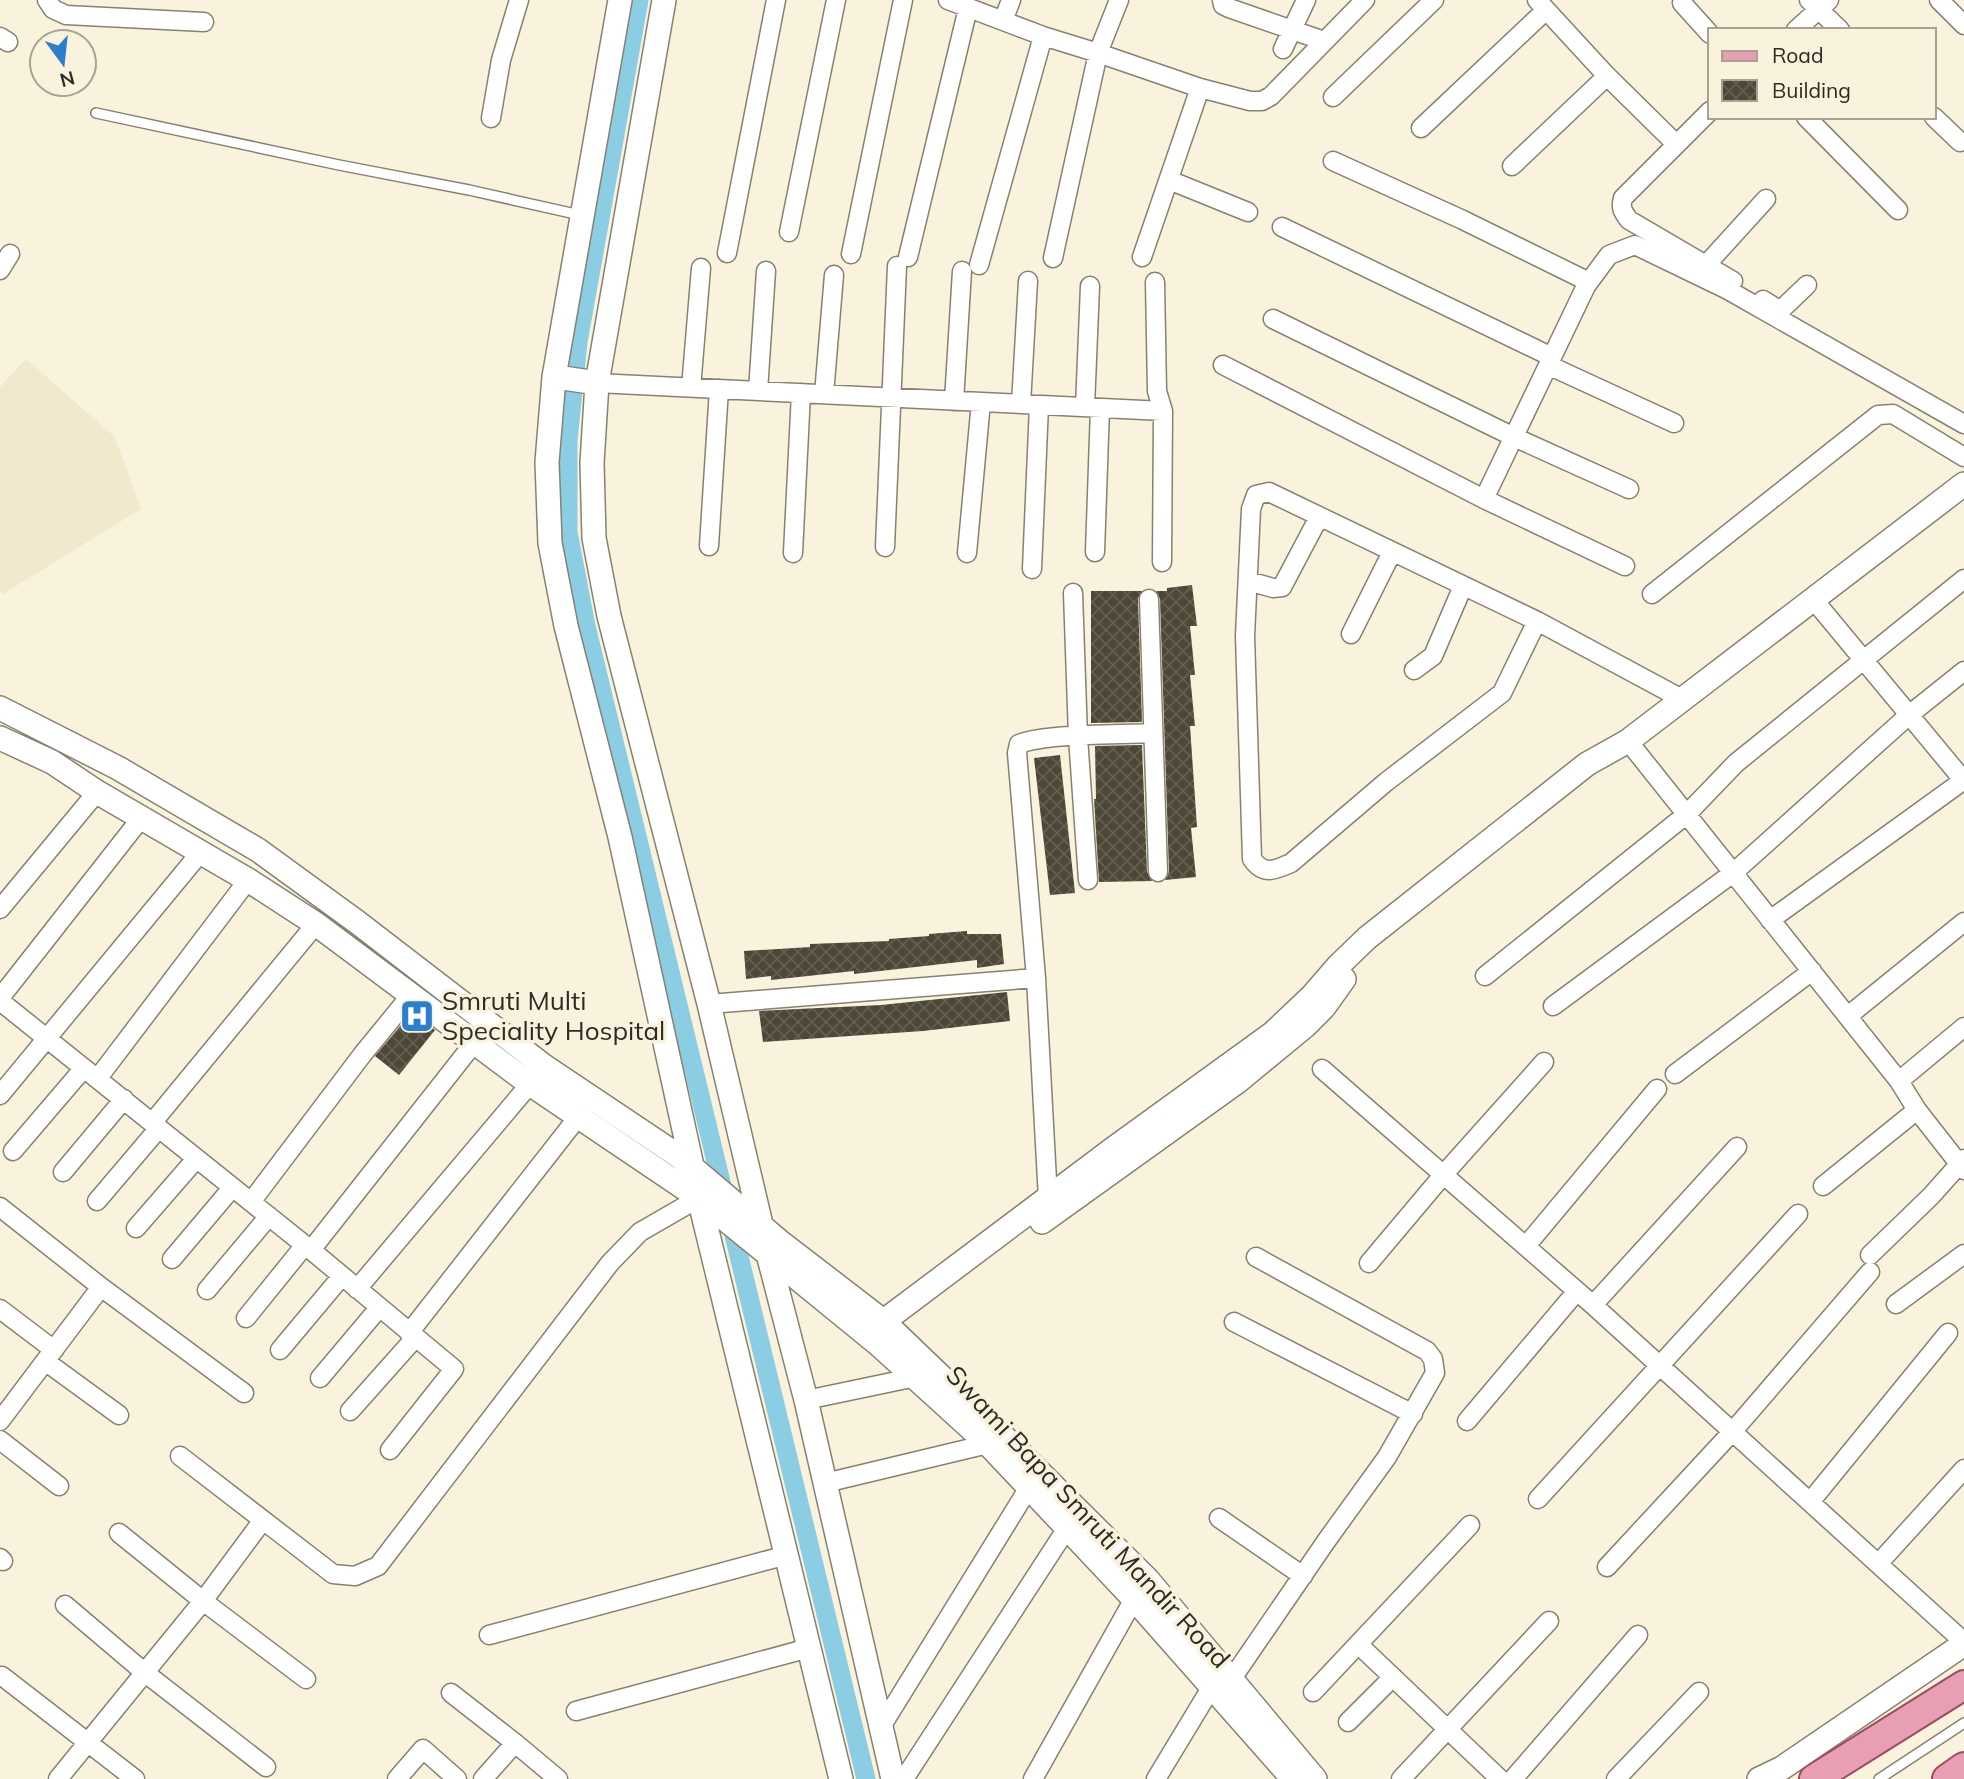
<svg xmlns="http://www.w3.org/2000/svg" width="1964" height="1779" font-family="Mulish,sans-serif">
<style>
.built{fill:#f1e9cd}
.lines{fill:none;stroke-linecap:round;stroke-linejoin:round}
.canal{stroke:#8bcde3;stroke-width:19}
.building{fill:url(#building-cross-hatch)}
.service-casing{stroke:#87816f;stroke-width:12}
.minor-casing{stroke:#87816f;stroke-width:21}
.tertiary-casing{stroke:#87816f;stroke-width:26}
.primary-casing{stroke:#9d4c5f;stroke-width:32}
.service{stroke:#fff;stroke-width:9}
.minor{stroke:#fff;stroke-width:18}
.tertiary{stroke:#fff;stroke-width:23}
.primary{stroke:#e89eb3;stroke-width:28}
.labels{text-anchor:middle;stroke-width:7;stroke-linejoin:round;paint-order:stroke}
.poi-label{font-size:26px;fill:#2d2b23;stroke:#f9f3de;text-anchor:start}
.street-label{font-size:26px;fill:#2d2b23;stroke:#f9f3de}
</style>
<defs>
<pattern id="building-cross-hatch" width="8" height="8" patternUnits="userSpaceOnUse" patternTransform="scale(1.75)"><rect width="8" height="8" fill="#4c4736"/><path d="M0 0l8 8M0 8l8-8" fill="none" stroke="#635f51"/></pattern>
</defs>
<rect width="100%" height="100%" fill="#f9f3de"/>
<!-- built -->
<path class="built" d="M 26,359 L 115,437 L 141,509 L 3,594 L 0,591 L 0,387 Z"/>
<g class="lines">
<!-- canal -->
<path class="canal" d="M 639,0 L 578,342 L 568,440 L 568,532 L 586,626 L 866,1779"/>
</g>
<!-- building -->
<path class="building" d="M 1192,585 L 1197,626 L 1190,626 L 1195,675 L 1190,675 L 1195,726 L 1190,726 L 1197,827 L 1191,828 L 1196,877 L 1165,880 L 1169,872 L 1160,599 L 1156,591 L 1167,591 L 1167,588 Z
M 1091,591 L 1142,591 L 1138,599 L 1142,722 L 1091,723 Z
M 1142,745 L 1147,872 L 1152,881 L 1099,882 L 1094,799 L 1096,799 L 1095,746 Z
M 1060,755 L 1075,893 L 1050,895 L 1034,758 Z
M 967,931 L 967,934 L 1001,934 L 1004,964 L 977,968 L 977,960 L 854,974 L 854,971 L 771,980 L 771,976 L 746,979 L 744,951 L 810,947 L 810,944 L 889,941 L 889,939 L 929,936 L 929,934 Z
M 1007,992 L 1010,1021 L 923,1031 L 763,1042 L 759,1011 L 881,1005 Z
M 411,1013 L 435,1030 L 399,1075 L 375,1056 Z"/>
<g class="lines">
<!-- service casing -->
<g class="service-casing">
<path id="service" d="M 96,113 L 339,165 L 469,190 L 580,215
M 1879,1779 L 1964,1723"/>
</g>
<!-- minor casing -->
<g class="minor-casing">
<path id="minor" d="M 47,0 L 53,9 L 66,15 L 204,22
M 948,0 L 1043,36 L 1098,53 L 1200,88 L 1250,101 L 1262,101 L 1271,96 L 1365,0
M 1222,0 L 1223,5 L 1229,8 L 1324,41
M 1537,0 L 1607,76 L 1676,144
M 1809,0 L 1840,30
M 1939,0 L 1964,25
M 1682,3 L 1710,34
M 1003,21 L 1011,0
M 1796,30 L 1829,0
M 0,37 L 8,42
M 1283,49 L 1306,0
M 1333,97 L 1434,0
M 1710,111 L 1623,198 C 1620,208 1623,212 1629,220 L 1733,281
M 1806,117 L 1898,210
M 1934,117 L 1960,142
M 491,118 L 501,60 L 519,0
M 1421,128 L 1546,10
M 1333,161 L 1463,220 L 1589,282
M 1512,166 L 1607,76
M 1169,180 L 1248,212
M 1282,227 L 1552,357
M 789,232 L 836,0
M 727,253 L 776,0
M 851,254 L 903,0
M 908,257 L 968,8
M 1142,257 L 1200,88
M 1053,258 L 1098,53 L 1119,0
M 979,265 L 1043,36
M 1706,265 L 1766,199
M 0,270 L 10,254
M 1155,282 L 1157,391 L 1163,411 L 1162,562
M 1763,300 L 1776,308 L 1783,308 L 1807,285
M 1273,319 L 1514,437 L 1629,489
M 1223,365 L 1484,499 L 1586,286 L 1609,255 L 1635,245 L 1728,290 L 1964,424
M 1548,365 L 1674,423
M 597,383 L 1163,411
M 691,388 L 701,268
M 758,391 L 766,271
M 824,394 L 834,275
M 954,401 L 962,271
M 1021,404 L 1028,281
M 1085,407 L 1090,286
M 1484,499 L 1625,566
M 709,546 L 719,389
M 885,547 L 897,266
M 1095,552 L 1100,408
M 793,553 L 801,393
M 967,553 L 981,402
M 1032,569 L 1039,405
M 1248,581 L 1273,588 L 1282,587 L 1319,517
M 1073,593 L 1078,737 L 1088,880
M 1652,594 L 1878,415 L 1893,414 L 1964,457
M 1149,599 L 1158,872
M 1813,599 L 1964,781
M 1537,621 L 1502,693 L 1386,782 L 1291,863 C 1275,870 1264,876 1252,859 L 1245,636 L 1251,509 L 1256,495 L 1269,492 L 1537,621 L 1682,699
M 1351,634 L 1392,552
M 1414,670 L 1433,656 L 1463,586
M 1628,741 L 1899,1081 L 1917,1110 L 1964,1170
M 0,909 L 97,792
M 1770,920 L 1964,780
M 1485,976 L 1687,814 L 1736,763 L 1964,579
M 0,998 L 142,817
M 0,1001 L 311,1250 L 454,1369 L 390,1450
M 709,1004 L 1036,978
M 1553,1006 L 1733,873 L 1909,715 L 1964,671
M 1848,1016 L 1964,922
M 1322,1069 L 1593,1305 L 1964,1642
M 1675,1074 L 1812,971
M 98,1078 L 248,880
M 1899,1081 L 1964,1027
M 0,1095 L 200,853
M 152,1123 L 316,924
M 13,1151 L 84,1068
M 63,1172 L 124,1099
M 1823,1186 L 1917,1110
M 97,1201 L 159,1128
M 251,1202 L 362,1055 L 411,995
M 0,1207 L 101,1287 L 244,1393
M 1050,1208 L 1048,1199 L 1036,978 L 1017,753 L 1019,744 C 1048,733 1119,735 1153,733
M 136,1228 L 196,1159
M 1526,1246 L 1657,1089
M 311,1250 L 474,1043
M 1870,1255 L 1931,1196 L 1964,1159
M 172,1259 L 232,1188
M 1369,1263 L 1444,1174 L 1544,1062
M 357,1289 L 530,1084
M 207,1290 L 269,1216
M 1896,1304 L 1964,1254
M 1593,1305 L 1737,1147
M 0,1309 L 54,1350
M 246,1318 L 305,1245
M 1234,1322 L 1413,1414
M 409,1333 L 578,1117
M 280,1350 L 342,1276
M 45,1361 L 119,1415
M 320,1378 L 379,1308
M 806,1400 L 916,1377
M 350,1411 L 415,1338
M 0,1421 L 101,1287
M 1467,1421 L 1577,1291
M 0,1440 L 59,1486
M 180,1456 L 333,1574 L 355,1576 L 378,1566 L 610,1263 L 640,1232 L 699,1198
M 825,1483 L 988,1444
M 1538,1499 L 1798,1214
M 1810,1502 L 1948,1333
M 1219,1518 L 1303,1576
M 119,1533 L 203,1601 L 306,1679
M 0,1558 L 3,1561
M 1878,1564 L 1964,1469
M 1607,1567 L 1733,1431 L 1870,1272
M 65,1605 L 144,1672 L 266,1767
M 489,1635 L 787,1555
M 1359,1645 L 1500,1779
M 2,1676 L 135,1779
M 1231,1680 L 1327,1540 L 1387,1457 L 1435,1373 L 1433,1359 L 1427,1351 L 1256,1257
M 1313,1692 L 1470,1525
M 451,1693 L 515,1743
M 576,1711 L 809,1648
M 1348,1722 L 1393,1677
M 881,1727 L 1028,1489
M 58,1779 L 203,1601 L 263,1520
M 397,1779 L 423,1749 L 457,1779
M 483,1779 L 515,1743 L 558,1779
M 904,1779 L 1067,1528
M 1033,1779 L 1134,1599
M 1156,1779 L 1211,1688
M 1401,1779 L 1549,1621
M 1513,1779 L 1638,1635
M 1616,1779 L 1699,1692"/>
</g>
<!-- tertiary casing -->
<g class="tertiary-casing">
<path id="tertiary" d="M 620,0 L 554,377 L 547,462 L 550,543 L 566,626 L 620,837 L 699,1198 L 841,1779
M 664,0 L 597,383 L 592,463 L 594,538 L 609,616 L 709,1004 L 768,1254 L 806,1400 L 893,1779
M 556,377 L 597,383
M 0,708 L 118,768 L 258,850 L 357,922 L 544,1066 L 680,1157 L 779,1241 L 883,1321 L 1006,1439 L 1148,1580 L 1315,1779
M 0,738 L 52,762 L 97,792 L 248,880 L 316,924 L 530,1084 L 699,1198 L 878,1344 L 988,1444 L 1134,1599 L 1293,1779
M 1042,1222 L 1237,1082 L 1305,1026 L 1324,1007 L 1344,979
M 872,1330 L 1113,1149 L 1273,1033 L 1312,996 L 1338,966 L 1367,938 L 1587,764 L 1628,741 L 1964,484
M 1759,1779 L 1782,1768 L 1964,1644"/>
</g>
<!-- primary casing -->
<g class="primary-casing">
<path id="primary" d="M 1814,1779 L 1964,1685
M 1947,1779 L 1964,1767"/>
</g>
<!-- service -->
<use href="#service" class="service"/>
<!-- minor -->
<use href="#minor" class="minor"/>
<!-- tertiary -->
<use href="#tertiary" class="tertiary"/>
<!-- primary -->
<use href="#primary" class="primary"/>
</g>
<!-- icons -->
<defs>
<g id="hospital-square" transform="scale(1.75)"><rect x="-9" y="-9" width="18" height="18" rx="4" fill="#2c7fce" stroke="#f9f3de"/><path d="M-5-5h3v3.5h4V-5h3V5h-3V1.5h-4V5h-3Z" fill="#fff"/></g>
</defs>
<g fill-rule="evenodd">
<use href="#hospital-square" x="417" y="1016"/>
</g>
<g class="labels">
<!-- poi labels -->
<g class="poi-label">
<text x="442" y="1010">Smruti Multi<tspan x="442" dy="30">Speciality Hospital</tspan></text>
</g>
<!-- street labels -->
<g class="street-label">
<text transform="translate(1088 1517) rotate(47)" y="9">Swami Bapa Smruti Mandir Road</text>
</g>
</g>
<!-- legend -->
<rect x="1708" y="28" width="228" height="91" fill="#f9f3de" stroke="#a7a393" stroke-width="2"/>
<rect x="1722" y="51" width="35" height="10" fill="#e89eb3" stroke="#a7a393" stroke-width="2"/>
<text x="1772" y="63" font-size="21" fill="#2d2b23">Road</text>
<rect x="1722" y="80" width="35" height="21" fill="url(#building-cross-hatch)" stroke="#a7a393" stroke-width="2"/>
<text x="1772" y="98" font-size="21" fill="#2d2b23">Building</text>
<!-- north arrow -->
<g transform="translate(63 63) rotate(165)"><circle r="33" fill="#f9f3de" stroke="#a7a393" stroke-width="2"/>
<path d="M0-5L12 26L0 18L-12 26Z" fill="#2c7fce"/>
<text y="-10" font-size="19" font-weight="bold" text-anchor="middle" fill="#2d2b23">N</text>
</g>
</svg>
